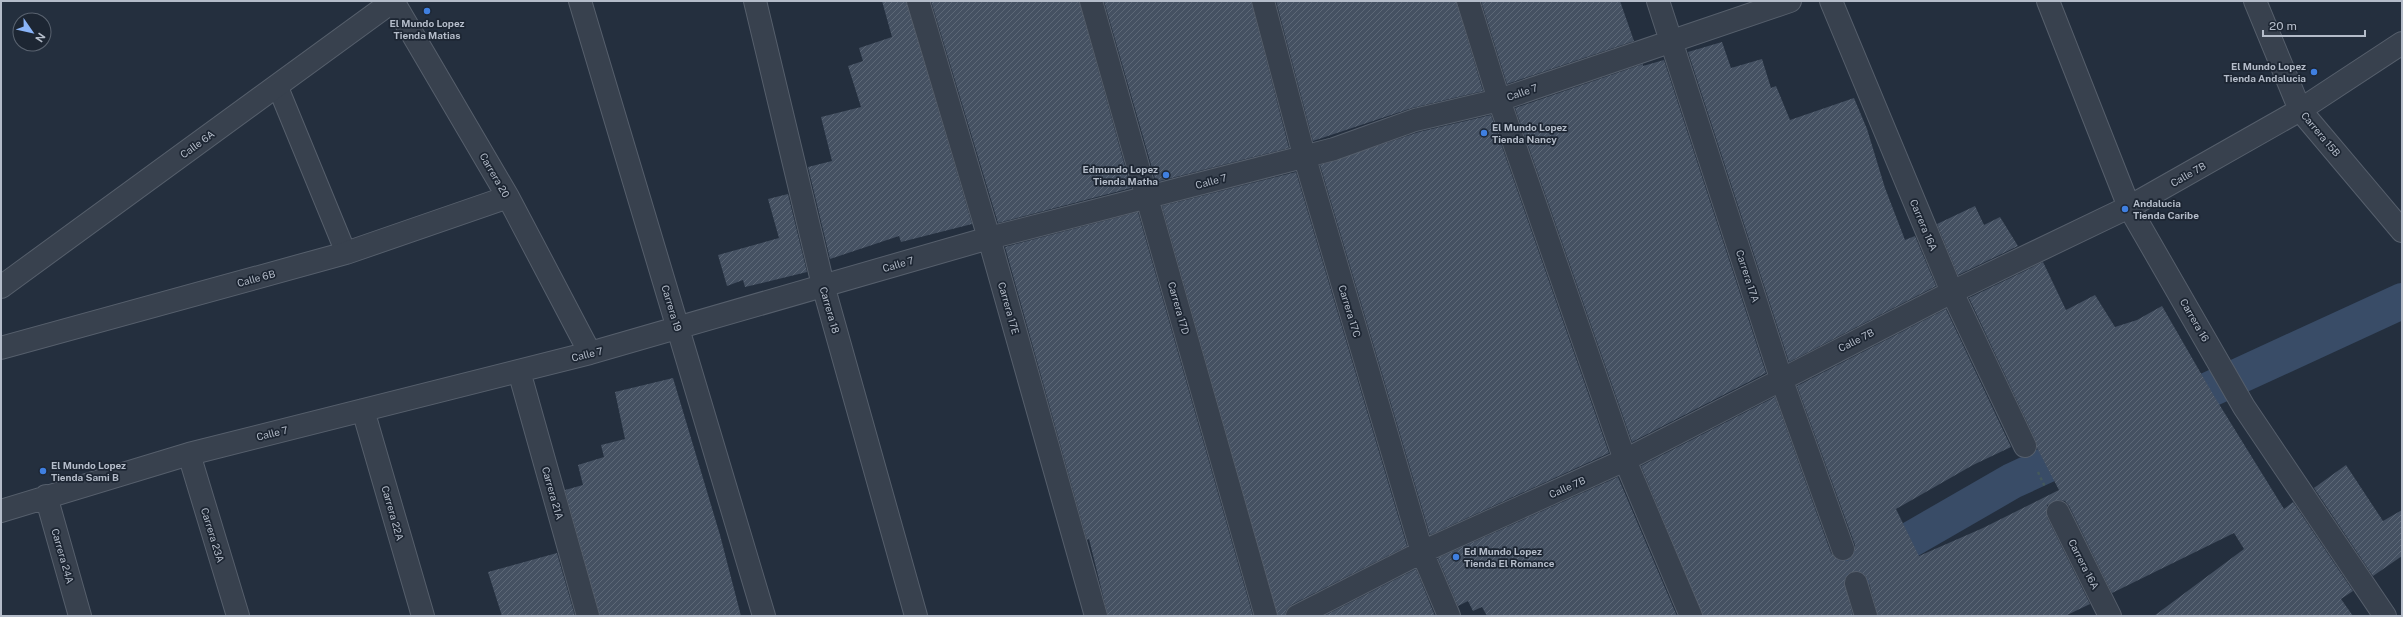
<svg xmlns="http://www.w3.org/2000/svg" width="2403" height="617" font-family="'Public Sans',sans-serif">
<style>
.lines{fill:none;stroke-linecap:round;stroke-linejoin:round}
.canal{stroke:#394c67;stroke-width:36}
.building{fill:url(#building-hatch)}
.lane-casing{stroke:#565f6c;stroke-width:22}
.street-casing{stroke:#565f6c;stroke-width:24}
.path{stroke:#44595c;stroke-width:2.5;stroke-dasharray:3 3;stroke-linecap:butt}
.lane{stroke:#38414e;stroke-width:20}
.street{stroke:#38414e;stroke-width:22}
.shop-dot{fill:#3f7fe0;stroke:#1d2633;stroke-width:1.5}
.labels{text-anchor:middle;stroke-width:3.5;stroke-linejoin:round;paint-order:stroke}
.poi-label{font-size:10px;font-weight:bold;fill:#b4bcc9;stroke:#1d2633;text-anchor:start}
.street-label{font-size:10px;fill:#b4bcc9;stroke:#1d2633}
</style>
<defs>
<pattern id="building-hatch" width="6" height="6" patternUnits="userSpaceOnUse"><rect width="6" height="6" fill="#455162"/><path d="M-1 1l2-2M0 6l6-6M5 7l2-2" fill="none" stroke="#5d6877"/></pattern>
</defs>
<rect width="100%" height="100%" fill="#242f3e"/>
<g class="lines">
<!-- canal -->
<path class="canal" d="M 2165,410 L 2402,301
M 1778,616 L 2012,481 L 2090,445"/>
</g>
<!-- building -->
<path class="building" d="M 882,1 L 906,1 L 972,224 L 901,242 L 899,236 L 830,259 L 808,167 L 832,161 L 821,117 L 861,107 L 848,66 L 863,61 L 859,48 L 892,37 Z
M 931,1 L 1079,1 L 1131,188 L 998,223 Z
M 1104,1 L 1251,1 L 1289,148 L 1156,182 Z
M 1276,1 L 1456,1 L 1483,91 L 1412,108 L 1313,141 Z
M 1481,1 L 1620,1 L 1634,41 L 1507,84 Z
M 1722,42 L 1731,68 L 1762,59 L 1771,88 L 1776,86 L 1790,120 L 1854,98 L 1867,129 L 1885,188 L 1905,240 L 1915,236 L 1936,286 L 1789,362 L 1688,52 Z
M 1664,60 L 1766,373 L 1632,442 L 1515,108 L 1643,64 L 1643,66 Z
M 1491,115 L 1609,453 L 1430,535 L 1320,165 L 1419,132 Z
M 1296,172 L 1407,546 L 1291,605 L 1286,610 L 1285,616 L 1278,616 L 1162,206 Z
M 788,194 L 807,272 L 745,287 L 743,280 L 727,286 L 718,255 L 779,238 L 768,199 Z
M 1975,206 L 1984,225 L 2000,217 L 2018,246 L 1958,275 L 1937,224 Z
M 1138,212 L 1253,616 L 1108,616 L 1089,539 L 1087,540 L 1005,247 Z
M 2043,262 L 2066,310 L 2095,295 L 2115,327 L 2137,320 L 2162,306 L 2214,396 L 2284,509 L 2293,502 L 2353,591 L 2341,599 L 2353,616 L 2154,616 L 2244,549 L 2234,533 L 2112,593 L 2069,506 L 2065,501 L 2058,500 L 2047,505 L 2047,517 L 2090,604 L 2065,616 L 1878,616 L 1868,579 L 1864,574 L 1858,571 L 1847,574 L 1844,581 L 1853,616 L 1703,616 L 1641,466 L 1775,397 L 1831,553 L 1840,561 L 1848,561 L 1855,552 L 1855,545 L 1797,386 L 1946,309 L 2011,447 L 1973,465 L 1896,509 L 1919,556 L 1983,528 L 2059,490 L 2037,448 L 2036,441 L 1969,298 Z
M 673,378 L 720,535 L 741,616 L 600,616 L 565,490 L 583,485 L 578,465 L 604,457 L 601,445 L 625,439 L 615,392 Z
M 2346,465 L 2383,521 L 2402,510 L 2402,556 L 2373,576 L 2314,488 Z
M 1618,477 L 1677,616 L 1487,616 L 1482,607 L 1473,611 L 1468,601 L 1458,606 L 1438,558 Z
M 557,553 L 575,616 L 502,616 L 488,572 Z
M 1416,569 L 1435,616 L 1324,616 Z"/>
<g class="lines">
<!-- lane casing -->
<g class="lane-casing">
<path id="lane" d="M 277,85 L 346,253"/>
</g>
<!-- street casing -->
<g class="street-casing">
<path id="street" d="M 393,1 L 508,197 L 590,353
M 580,1 L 764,616
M 755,1 L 823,285 L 916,616
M 918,1 L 989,238 L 1096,616
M 1091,1 L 1266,616
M 1263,1 L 1304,155 L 1422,552 L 1449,616
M 1468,1 L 1499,100 L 1625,460 L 1691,616
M 1658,1 L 1781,378 L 1843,549
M 1831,1 L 1952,292 L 2025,446
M 2048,1 L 2129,207 L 2244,407 L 2385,616
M 2255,1 L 2300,110 L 2402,231
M 1,287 L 393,1
M 1,348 L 346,253 L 508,197
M 519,371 L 588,616
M 363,410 L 423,616
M 189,454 L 238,616
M 46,496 L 80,616
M 1,511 L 189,454 L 590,353 L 989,238 L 1334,149 L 1415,120 L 1499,100 L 1790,1
M 2058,512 L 2110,616
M 1856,583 L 1866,616
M 1297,616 L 1422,552 L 1625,460 L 1952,292 L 2129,207 L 2300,110 L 2402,43"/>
</g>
<!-- path -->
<path class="path" d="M 2038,472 L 2045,487"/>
<!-- lane -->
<use href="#lane" class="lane"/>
<!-- street -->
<use href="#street" class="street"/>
</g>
<!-- markers -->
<g class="shop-dot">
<circle cx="427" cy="11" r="4"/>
<circle cx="2314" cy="72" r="4"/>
<circle cx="1484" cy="133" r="4"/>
<circle cx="1166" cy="175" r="4"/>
<circle cx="2125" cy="209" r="4"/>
<circle cx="43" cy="471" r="4"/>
<circle cx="1456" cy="557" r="4"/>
</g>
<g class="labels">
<!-- poi labels -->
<g class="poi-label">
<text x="427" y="27" text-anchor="middle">El Mundo Lopez<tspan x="427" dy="12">Tienda Matias</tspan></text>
<text x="2306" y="70" text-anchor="end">El Mundo Lopez<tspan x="2306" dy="12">Tienda Andalucia</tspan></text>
<text x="1492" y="131">El Mundo Lopez<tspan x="1492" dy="12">Tienda Nancy</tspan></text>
<text x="1158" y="173" text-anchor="end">Edmundo Lopez<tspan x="1158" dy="12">Tienda Matha</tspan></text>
<text x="2133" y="207">Andalucia<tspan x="2133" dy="12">Tienda Caribe</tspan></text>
<text x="51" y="469">El Mundo Lopez<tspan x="51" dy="12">Tienda Sami B</tspan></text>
<text x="1464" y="555">Ed Mundo Lopez<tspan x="1464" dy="12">Tienda El Romance</tspan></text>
</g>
<!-- street labels -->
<g class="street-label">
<text transform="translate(1522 92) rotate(-19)" y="4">Calle 7</text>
<text transform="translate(2321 134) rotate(50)" y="4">Carrera 15B</text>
<text transform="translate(197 144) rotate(-36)" y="4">Calle 6A</text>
<text transform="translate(2188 174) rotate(-30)" y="4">Calle 7B</text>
<text transform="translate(495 175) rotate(60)" y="4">Carrera 20</text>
<text transform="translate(1211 181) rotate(-15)" y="4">Calle 7</text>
<text transform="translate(1924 225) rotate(67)" y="4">Carrera 16A</text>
<text transform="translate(898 264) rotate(-16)" y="4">Calle 7</text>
<text transform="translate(1748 276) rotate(72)" y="4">Carrera 17A</text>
<text transform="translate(256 278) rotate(-15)" y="4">Calle 6B</text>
<text transform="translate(672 308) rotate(73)" y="4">Carrera 19</text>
<text transform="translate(1009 308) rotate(74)" y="4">Carrera 17E</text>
<text transform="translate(1179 308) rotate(74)" y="4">Carrera 17D</text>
<text transform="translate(830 310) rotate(74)" y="4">Carrera 18</text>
<text transform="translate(1350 311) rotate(73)" y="4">Carrera 17C</text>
<text transform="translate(2195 320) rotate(60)" y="4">Carrera 16</text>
<text transform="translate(1856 340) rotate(-27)" y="4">Calle 7B</text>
<text transform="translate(587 354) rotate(-14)" y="4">Calle 7</text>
<text transform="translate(272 433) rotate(-14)" y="4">Calle 7</text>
<text transform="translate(1567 487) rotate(-24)" y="4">Calle 7B</text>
<text transform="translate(553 493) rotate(74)" y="4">Carrera 21A</text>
<text transform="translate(393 513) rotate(74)" y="4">Carrera 22A</text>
<text transform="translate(213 535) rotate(73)" y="4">Carrera 23A</text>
<text transform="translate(63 556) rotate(74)" y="4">Carrera 24A</text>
<text transform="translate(2084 564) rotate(63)" y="4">Carrera 16A</text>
</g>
</g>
<!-- border -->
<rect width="2403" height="617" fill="none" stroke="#b4bcc9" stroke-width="4"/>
<!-- north arrow -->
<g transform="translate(32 32) rotate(124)"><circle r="19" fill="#1d2633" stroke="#59626f"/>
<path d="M0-3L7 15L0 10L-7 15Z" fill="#8ab4f8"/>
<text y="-6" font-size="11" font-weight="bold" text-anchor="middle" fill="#b4bcc9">N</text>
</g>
<!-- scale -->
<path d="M2263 30v6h102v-6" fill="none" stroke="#b4bcc9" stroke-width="2"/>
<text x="2269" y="30" font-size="12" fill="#b4bcc9" stroke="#1d2633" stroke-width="3" paint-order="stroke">20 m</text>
</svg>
